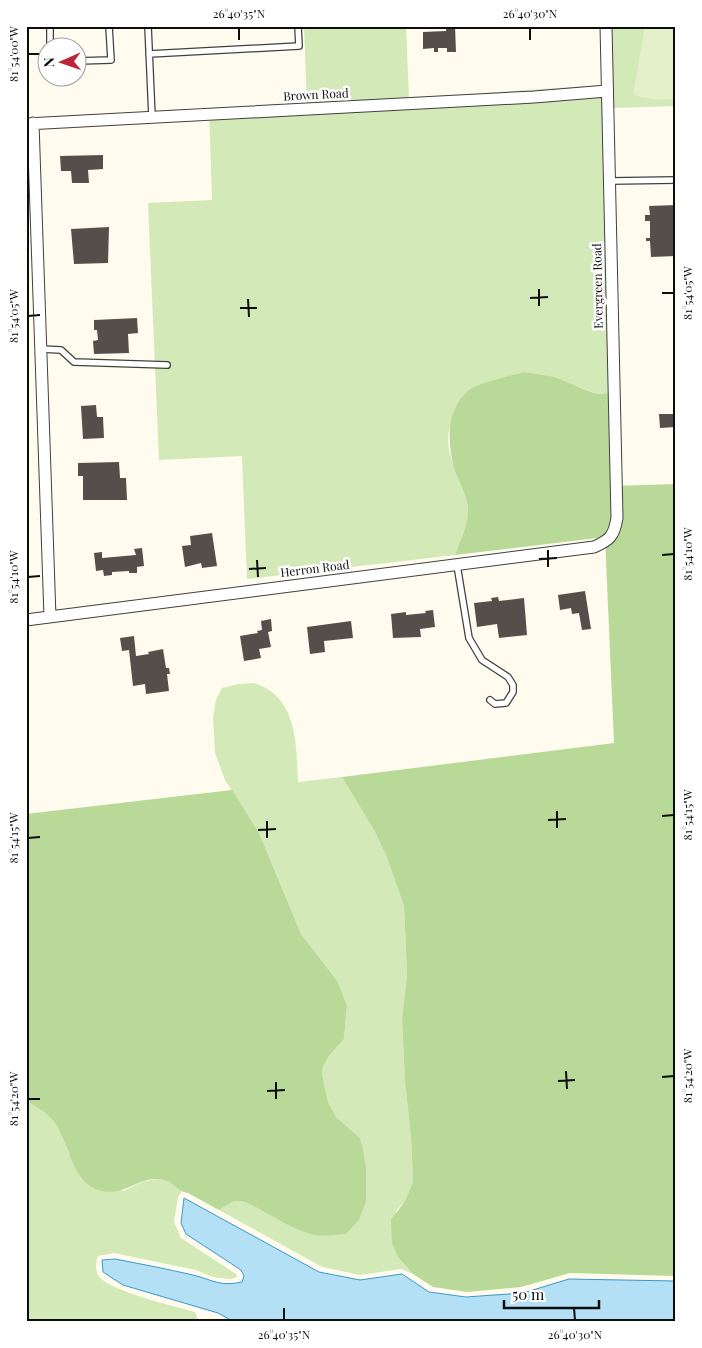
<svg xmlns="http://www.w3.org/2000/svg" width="702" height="1348" font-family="'Playfair Display',serif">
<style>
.green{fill:#d3e9b8}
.forest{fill:#b8d997}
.pitch{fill:#e4f0ca}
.water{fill:#b3e0f5;stroke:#3b98cc}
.building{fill:#564e4a}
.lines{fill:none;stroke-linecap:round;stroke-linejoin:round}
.lane-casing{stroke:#404040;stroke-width:8}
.street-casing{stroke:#404040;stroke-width:13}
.lane{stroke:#fff;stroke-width:5.5}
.street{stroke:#fff;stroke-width:11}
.ticks{fill:none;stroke:#0d0d0d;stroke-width:2}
.labels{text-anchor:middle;stroke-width:5;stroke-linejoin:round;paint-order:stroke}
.street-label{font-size:12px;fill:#0d0d0d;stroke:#fff}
.neatline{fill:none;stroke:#0d0d0d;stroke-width:2}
.ticks-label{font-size:12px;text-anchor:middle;fill:#0d0d0d}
</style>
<rect width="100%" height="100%" fill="#fffbee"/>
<!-- green -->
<path class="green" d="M 304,26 L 406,26 L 409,98 L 603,85 L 611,393 L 596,394 L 580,387 L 523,372 L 470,389 C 465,400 451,420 449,431 C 443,456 467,486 468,510 C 469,525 460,541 455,555 L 247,579 L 242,456 L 159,460 L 148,203 L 212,200 L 209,108 L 307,104 Z
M 611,26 L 676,26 L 676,106 L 613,108 Z
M 254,683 C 298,697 296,743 298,782 L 342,777 L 374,830 L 386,855 L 404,906 L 407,975 L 402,1019 L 405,1082 L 411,1137 L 413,1182 L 405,1201 L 396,1211 L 398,1257 L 413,1274 L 401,1269 L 360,1275 L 322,1267 L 219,1210 L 234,1201 L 242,1201 L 320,1235 L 346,1234 L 359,1220 L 366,1202 L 363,1149 L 360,1138 L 336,1117 L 328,1102 L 322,1074 L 323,1067 L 328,1057 L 344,1039 L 347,1006 L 338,982 L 301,934 L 259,833 L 225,780 L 215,753 L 213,717 L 216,700 L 222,688 L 239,684 Z
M 26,1102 L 29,1102 L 51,1117 L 62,1133 L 69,1154 L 124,1191 C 146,1179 161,1172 182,1191 L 178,1197 L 174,1222 L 181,1238 L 236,1274 L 237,1277 L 230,1279 L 213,1277 L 196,1270 L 114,1253 L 98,1256 C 96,1260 95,1270 98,1275 C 108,1291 174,1306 195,1312 L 199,1322 L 26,1322 Z"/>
<!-- forest -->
<path class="forest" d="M 523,372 L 554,377 L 596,394 L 611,393 L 613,486 L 676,484 L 676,1276 L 570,1273 L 521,1287 L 467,1292 L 433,1287 L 413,1274 L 398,1257 L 392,1243 L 391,1220 L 405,1201 L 413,1182 L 411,1137 L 405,1082 L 402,1019 L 407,975 L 404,906 L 386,855 L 374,830 L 342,777 L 614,743 L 605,537 L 455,555 C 460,541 468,526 468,511 C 468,497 460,484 455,471 C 447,444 445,410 469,390 C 478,383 511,376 523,372 Z
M 232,790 L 259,833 L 301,934 L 338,982 L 347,1006 L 344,1039 L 328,1057 L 323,1067 L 322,1074 L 328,1102 L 336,1117 L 360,1138 L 363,1149 L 366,1169 L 366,1202 L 359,1220 L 346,1234 C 335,1235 322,1237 311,1234 C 286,1227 266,1210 242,1201 L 234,1201 L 219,1210 L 188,1193 C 175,1191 174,1178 153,1179 C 135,1181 123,1195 102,1191 C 69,1184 71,1139 51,1118 C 45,1112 36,1107 29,1102 L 26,1102 L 26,814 Z"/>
<!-- pitch -->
<path class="pitch" d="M 645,26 L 676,26 L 676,99 C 662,100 646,100 633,94 Z"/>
<!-- water -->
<path class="water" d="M 184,1198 L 319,1272 L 360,1280 L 402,1274 L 429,1292 L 466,1297 L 523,1293 L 569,1279 L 676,1281 L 676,1322 L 234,1322 L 218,1313 L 123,1285 L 103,1272 L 102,1260 L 115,1259 C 141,1264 167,1269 193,1275 C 213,1280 220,1287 242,1282 L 244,1276 L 241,1270 L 186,1234 L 181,1223 Z"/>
<!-- building -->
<path class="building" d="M 446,26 L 455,26 L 456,52 L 447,52 L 447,48 L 438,48 L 438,52 L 434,52 L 434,48 L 423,49 L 423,32 L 446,31 Z
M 103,155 L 103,169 L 88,170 L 89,183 L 72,183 L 71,171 L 61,171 L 60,156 Z
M 676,205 L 676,256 L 651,257 L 650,241 L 646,241 L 646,238 L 650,238 L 650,221 L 645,221 L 645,215 L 650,215 L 649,206 Z
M 109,227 L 108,263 L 74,264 L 71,229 Z
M 137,318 L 138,333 L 128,334 L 129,353 L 94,354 L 93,341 L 98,340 L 97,330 L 94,330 L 94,320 Z
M 96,405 L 97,417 L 103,417 L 104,438 L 83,439 L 81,406 Z
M 659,414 L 676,414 L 676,427 L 660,428 Z
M 119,462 L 120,478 L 126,478 L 127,500 L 83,500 L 83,476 L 78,476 L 78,463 Z
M 212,533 L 217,566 L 202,568 L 201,563 L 185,567 L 182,546 L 191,545 L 190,536 Z
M 142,548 L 144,566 L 137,567 L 137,573 L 129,573 L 129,571 L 112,572 L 112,575 L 104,576 L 103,570 L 96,571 L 94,553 L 102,552 L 102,558 L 136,555 L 134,549 Z
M 585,591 L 591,629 L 582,630 L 579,613 L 572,614 L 571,608 L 560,610 L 558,595 Z
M 498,597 L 499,601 L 524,598 L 527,635 L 499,638 L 497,624 L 477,627 L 474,603 L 492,601 L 491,598 Z
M 433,610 L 435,627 L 420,629 L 421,637 L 393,638 L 391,614 L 406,612 L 406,615 L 426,613 L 425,611 Z
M 271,619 L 272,631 L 268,632 L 271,647 L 259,649 L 261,658 L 244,661 L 240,636 L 258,633 L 257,631 L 262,630 L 261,621 Z
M 351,621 L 353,638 L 324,641 L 325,652 L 310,654 L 307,627 Z
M 134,636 L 136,656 L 149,654 L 148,652 L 163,649 L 166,668 L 169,668 L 170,674 L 167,674 L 169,691 L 146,694 L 145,684 L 133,686 L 129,650 L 122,651 L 120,638 Z"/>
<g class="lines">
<!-- lane casing -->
<g class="lane-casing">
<path id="lane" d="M 50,26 L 50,48
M 148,26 L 152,117
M 149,54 L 299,46 L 298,26
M 78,61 L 111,60 L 109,26
M 610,181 L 676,180
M 41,349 L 61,350 L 74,362 L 167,365
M 457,565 L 469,638 L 482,660 L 508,677 L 513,685 L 513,692 L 506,703 L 495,704 L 490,700"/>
</g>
<!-- street casing -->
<g class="street-casing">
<path id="street" d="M 33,123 L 50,617
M 26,124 L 534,97 L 607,91
M 26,620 L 594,547 C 610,540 614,536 617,518 L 606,26"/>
</g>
<!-- lane -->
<use href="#lane" class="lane"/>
<!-- street -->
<use href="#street" class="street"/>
</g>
<!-- ticks -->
<path class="ticks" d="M 239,28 L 239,40M 530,28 L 530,40M 28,54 L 40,54M 539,289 L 539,306M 662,293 L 674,293M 530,298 L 548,297M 248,299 L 249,317M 240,308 L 257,308M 28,316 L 40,315M 548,550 L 548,567M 662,555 L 674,554M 539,559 L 557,558M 257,560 L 258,577M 249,569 L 266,568M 28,577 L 40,576M 557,811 L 557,828M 662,816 L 674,815M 548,820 L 566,819M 267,821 L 267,838M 258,830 L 276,829M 28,838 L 40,837M 566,1071 L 567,1089M 662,1077 L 674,1076M 558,1081 L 575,1080M 276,1082 L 276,1099M 267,1091 L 285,1090M 28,1099 L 40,1099M 284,1308 L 284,1320M 574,1308 L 575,1320"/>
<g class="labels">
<!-- street labels -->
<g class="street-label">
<text transform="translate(316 95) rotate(-3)" y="4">Brown Road</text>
<text transform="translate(598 286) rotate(-91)" y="4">Evergreen Road</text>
<text transform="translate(315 569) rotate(-7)" y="4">Herron Road</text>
</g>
</g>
<!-- border -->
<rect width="702" height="1348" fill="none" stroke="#ffffff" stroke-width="55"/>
<!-- north arrow -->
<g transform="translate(62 62) rotate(268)"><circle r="24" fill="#ffffff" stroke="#9e9e9e"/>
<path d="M0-4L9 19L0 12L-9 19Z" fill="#bc2735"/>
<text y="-8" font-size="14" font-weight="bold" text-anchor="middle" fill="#0d0d0d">N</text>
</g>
<!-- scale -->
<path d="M504 1300v8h95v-8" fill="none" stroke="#0d0d0d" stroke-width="2.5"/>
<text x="512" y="1300" font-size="15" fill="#0d0d0d" stroke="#ffffff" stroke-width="4" paint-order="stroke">50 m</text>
<rect x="28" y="28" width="646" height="1292" class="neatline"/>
<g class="ticks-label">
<text x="239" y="18">26°40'35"N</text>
<text x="530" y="18">26°40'30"N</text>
<text transform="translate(14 54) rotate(-90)" y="4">81°54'00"W</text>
<text transform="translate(688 293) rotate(-90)" y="4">81°54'05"W</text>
<text transform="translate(14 316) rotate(-90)" y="4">81°54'05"W</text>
<text transform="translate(688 554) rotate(-90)" y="4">81°54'10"W</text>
<text transform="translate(14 577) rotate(-90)" y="4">81°54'10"W</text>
<text transform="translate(688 815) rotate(-90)" y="4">81°54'15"W</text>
<text transform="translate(14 838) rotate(-90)" y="4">81°54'15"W</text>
<text transform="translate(688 1076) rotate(-90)" y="4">81°54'20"W</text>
<text transform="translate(14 1099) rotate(-90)" y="4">81°54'20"W</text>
<text x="284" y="1339">26°40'35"N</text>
<text x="575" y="1339">26°40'30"N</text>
</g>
</svg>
